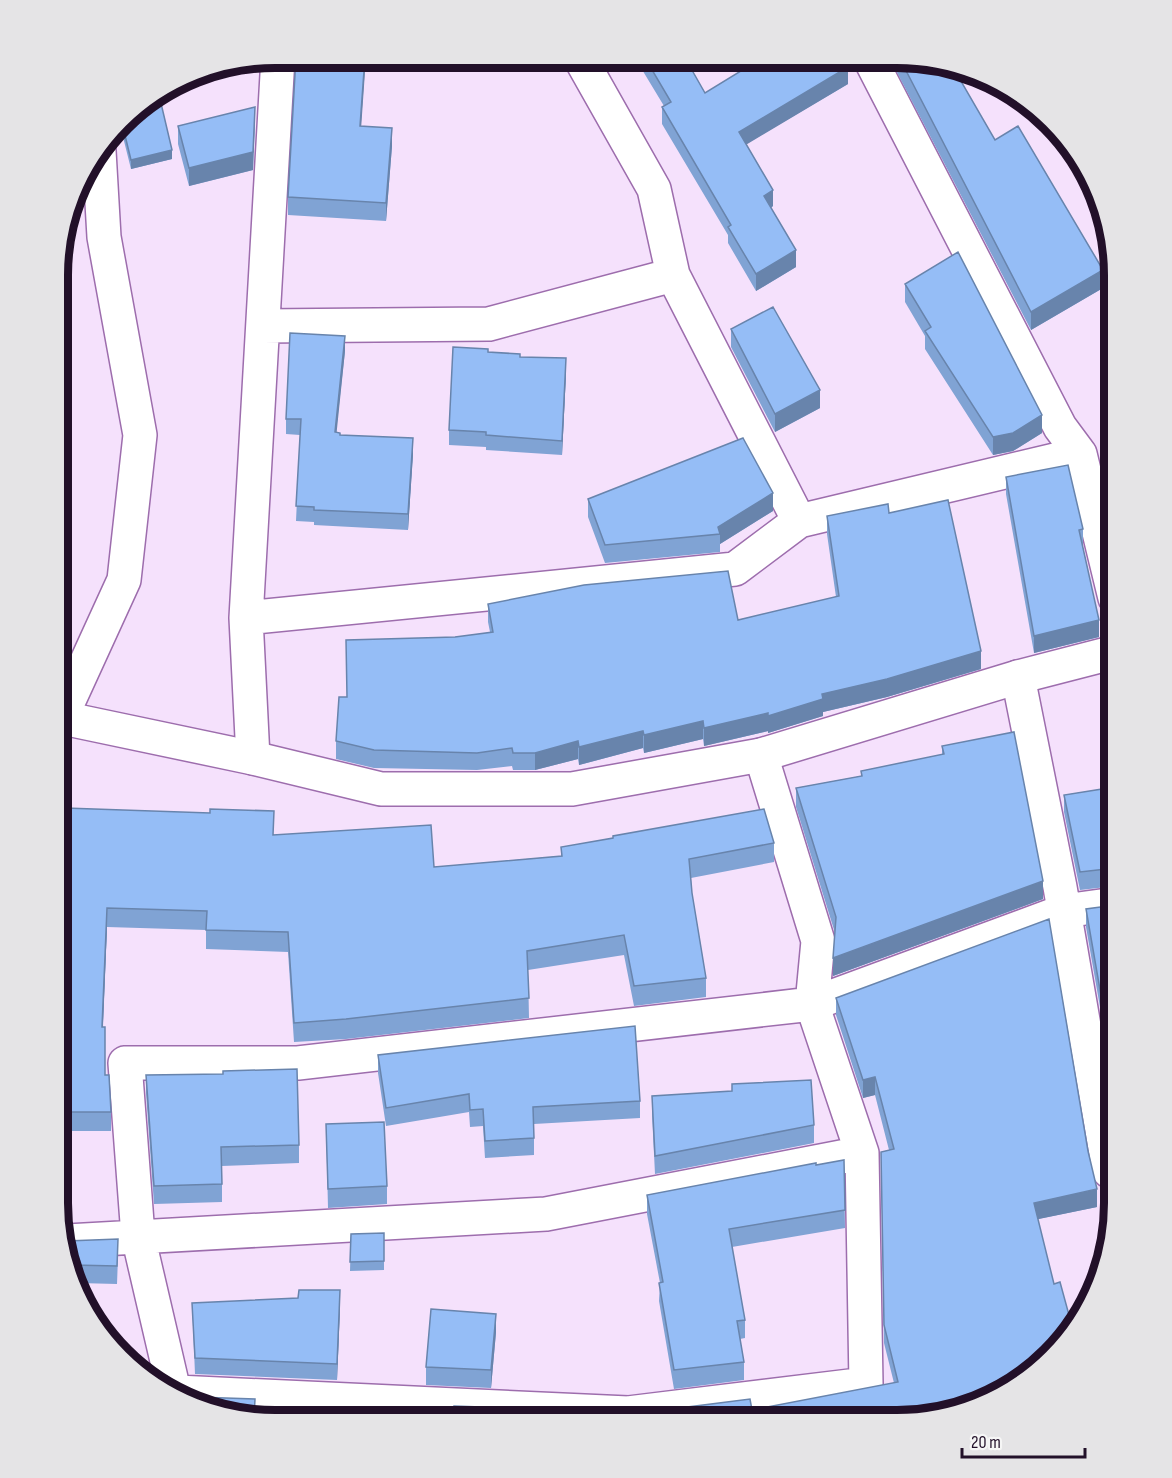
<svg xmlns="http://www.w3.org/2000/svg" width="1172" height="1478" font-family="'Sofia Sans Condensed',sans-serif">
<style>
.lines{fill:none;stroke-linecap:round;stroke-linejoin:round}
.minor-casing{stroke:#9d6dad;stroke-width:36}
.secondary-casing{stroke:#9d6dad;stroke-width:36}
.minor{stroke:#fff;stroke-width:33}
.secondary{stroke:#fff;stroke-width:33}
.wall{fill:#80a3d4}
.shaded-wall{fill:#6884ac}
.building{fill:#95bdf6;stroke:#6884ac;stroke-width:1.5}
.rim{fill:none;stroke:#221029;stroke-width:8}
</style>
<rect width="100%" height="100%" fill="#f5e1fc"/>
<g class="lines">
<!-- minor casing -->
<g class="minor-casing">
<path id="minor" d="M 580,58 L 654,189 L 673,275 L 799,521
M 870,59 L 1060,427 L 1080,454 L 1115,598
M 263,326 L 489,324 L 673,275
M 246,618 L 735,569 L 799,521 L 1080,454
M 1018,677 L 1060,887 L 1109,1171
M 66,719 L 65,709 L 124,580 L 140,435 L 104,237 L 99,151
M 253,758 L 246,618 L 278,57
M 67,1241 L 546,1214 L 862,1153
M 174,1391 L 138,1236 L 125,1063 L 298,1063 L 812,1004 L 1064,911 L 1115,904
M 177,1392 L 628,1413 L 866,1384 L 862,1153 L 812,1004 L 818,941 L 761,755"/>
</g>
<!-- secondary casing -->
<g class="secondary-casing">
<path id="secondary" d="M 58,717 L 253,758 L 381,789 L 572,789 L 761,755 L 1018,677 L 1115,652"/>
</g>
<!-- minor -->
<use href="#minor" class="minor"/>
<!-- secondary -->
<use href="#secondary" class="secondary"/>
</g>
<!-- wall -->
<path class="wall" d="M 635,58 L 685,58 L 705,93 L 848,84 L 746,144 L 773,206 L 771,208 L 796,267 L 756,291 L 728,243 L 728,235 L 662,124 L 662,107 L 664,106 Z
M 890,59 L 926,59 L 995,140 L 1103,288 L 1031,330 Z
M 131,111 L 172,159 L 131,169 L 120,125 Z
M 255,125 L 253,170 L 189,186 L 178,144 L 178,126 Z
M 361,126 L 392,146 L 386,221 L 288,215 L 288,197 Z
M 905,284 L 1042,433 L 1013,451 L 993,455 L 925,349 L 925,336 L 905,302 Z
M 731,329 L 820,408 L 775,432 L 731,347 Z
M 345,351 L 336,432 L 340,435 L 413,454 L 408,530 L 314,525 L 314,522 L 296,521 L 300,435 L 286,434 L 286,419 Z
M 488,352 L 520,357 L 566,373 L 562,455 L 486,450 L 486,447 L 449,445 L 449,430 Z
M 1006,477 L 1083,529 L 1083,546 L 1082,546 L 1099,637 L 1034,653 L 1006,494 Z
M 588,499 L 773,511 L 720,544 L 720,552 L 605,563 L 588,517 Z
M 889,513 L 981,669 L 887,697 L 823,712 L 823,716 L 768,733 L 768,731 L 704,746 L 703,739 L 644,753 L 643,748 L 579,765 L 578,759 L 535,770 L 513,770 L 512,766 L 477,770 L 374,768 L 336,759 L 336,741 L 347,697 L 490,632 L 488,622 L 488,604 L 738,620 L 836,597 L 827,534 L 827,516 Z
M 942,746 L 1043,899 L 833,976 L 835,933 L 796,807 L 796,788 L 861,776 L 861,771 L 942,755 Z
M 1115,787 L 1115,886 L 1080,890 L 1064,812 L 1064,795 Z
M 274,835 L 434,867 L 561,856 L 561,847 L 774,843 L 774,862 L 691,878 L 692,893 L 706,978 L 706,997 L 634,1006 L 624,955 L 528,970 L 529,1018 L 346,1039 L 294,1042 L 288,952 L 206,949 L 206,930 L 107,927 L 103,1027 L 105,1075 L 111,1112 L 111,1131 L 57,1131 L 58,913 L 61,913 Z
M 1115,905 L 1115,1093 L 1086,927 L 1086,909 Z
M 836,998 L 1097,1207 L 1038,1219 L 1006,1392 L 653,1419 L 680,1413 L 680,1408 L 752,1410 L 894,1383 L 884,1343 L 881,1152 L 889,1150 L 875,1095 L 863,1098 L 836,1015 Z
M 378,1055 L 640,1101 L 640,1118 L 534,1124 L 534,1155 L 485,1158 L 483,1126 L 470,1127 L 469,1112 L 386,1126 L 378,1073 Z
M 146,1075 L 299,1145 L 299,1163 L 222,1166 L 222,1202 L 154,1204 L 146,1093 Z
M 652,1096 L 814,1125 L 814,1143 L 655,1174 L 652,1114 Z
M 326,1124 L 387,1186 L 387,1204 L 328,1208 Z
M 844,1160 L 845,1228 L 732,1247 L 745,1320 L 745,1338 L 740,1339 L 744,1362 L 744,1380 L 674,1389 L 659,1301 L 660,1283 L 647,1214 L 647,1195 L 816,1165 Z
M 384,1233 L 384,1270 L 350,1271 L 351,1234 Z
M 67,1241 L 118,1257 L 117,1284 L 78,1283 Z
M 192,1303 L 340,1307 L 337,1380 L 195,1374 Z
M 496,1332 L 491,1388 L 426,1385 L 426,1367 Z"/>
<!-- shaded-wall -->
<path class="shaded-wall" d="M 365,57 L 366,57 L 360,144 L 360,126 Z
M 848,67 L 848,84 L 739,149 L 739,132 Z
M 255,107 L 253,170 L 189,186 L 189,168 Z
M 392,128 L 392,146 L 386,221 L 386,203 Z
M 172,150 L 172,159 L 131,169 L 131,160 Z
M 773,190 L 773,206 L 764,212 L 764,196 Z
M 796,250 L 796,267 L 756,291 L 756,274 Z
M 1103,270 L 1103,288 L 1031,330 L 1031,312 Z
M 345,336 L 345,351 L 335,448 L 335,432 Z
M 566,358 L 566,373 L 562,455 L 562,441 Z
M 820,390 L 820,408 L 775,432 L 775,414 Z
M 1042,415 L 1042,433 L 1013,451 L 993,455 L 993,437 Z
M 413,438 L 413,454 L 408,530 L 408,514 Z
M 773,493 L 773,511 L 720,544 L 720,534 L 718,527 Z
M 1099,620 L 1099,637 L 1034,653 L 1034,636 Z
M 981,651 L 981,669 L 887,697 L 823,712 L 823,716 L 768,733 L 768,716 L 822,694 Z
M 768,713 L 768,731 L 704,746 L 704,728 Z
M 703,721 L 703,739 L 644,753 L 644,735 Z
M 643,731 L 643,748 L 579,765 L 579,747 Z
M 578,741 L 578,759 L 535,770 L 535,753 Z
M 1043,881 L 1043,899 L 833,976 L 833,958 Z
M 107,908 L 107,927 L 102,1047 L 102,1027 Z
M 875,1077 L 875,1095 L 863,1098 L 863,1080 Z
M 1097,1189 L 1097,1207 L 1034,1220 L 1034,1203 Z
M 340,1290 L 340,1307 L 337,1380 L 337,1364 Z
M 496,1314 L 496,1332 L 491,1388 L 491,1370 Z"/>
<!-- building -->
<path class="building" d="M 296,57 L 365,57 L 360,126 L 392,128 L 386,203 L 288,197 Z
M 645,58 L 685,58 L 705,93 L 762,58 L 843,59 L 848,67 L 739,132 L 773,190 L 764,196 L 796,250 L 756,274 L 728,227 L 731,225 L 662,107 L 671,102 Z
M 900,59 L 926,59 L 954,69 L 995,140 L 1018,126 L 1103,270 L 1031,312 Z
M 160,99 L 172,150 L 131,160 L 122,123 L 131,111 L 147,102 Z
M 255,107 L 253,152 L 189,168 L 178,126 Z
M 958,252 L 1042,415 L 1013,433 L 993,437 L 925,331 L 931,327 L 905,284 Z
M 773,307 L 820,390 L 775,414 L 731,329 Z
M 290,333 L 345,336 L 335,432 L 340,433 L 340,435 L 413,438 L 408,514 L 314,510 L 314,507 L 296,506 L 301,419 L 286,419 Z
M 453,347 L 488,349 L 488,352 L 520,354 L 520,357 L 566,358 L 562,441 L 486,435 L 486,432 L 449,430 Z
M 743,438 L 773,493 L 718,527 L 720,534 L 605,545 L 588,499 Z
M 1068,465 L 1083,529 L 1079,530 L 1099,620 L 1034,636 L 1006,477 Z
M 948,500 L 981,651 L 887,679 L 822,694 L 823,699 L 768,716 L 768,713 L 704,728 L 703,721 L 644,735 L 643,731 L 579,747 L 578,741 L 535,753 L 513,753 L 512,748 L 477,753 L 374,750 L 336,741 L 339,697 L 347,697 L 346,640 L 455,637 L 493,632 L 488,604 L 584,585 L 728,571 L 738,620 L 839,596 L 827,516 L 888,504 L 889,513 Z
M 1014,732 L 1043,881 L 833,958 L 836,917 L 796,788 L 862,776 L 861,771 L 944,754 L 942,746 Z
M 1115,787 L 1115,868 L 1080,872 L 1064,795 Z
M 65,808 L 210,813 L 210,809 L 274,811 L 273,835 L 431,825 L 434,867 L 562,856 L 561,847 L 613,838 L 613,836 L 764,809 L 774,843 L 689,859 L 692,893 L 706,978 L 634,986 L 624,935 L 527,951 L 529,998 L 346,1019 L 294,1023 L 288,932 L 206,930 L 207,911 L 107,908 L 102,1027 L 105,1027 L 105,1075 L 109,1075 L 111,1112 L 57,1112 L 58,913 L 61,913 Z
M 1115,905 L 1115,1076 L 1086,909 Z
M 1049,919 L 1088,1151 L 1097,1189 L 1034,1203 L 1054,1284 L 1060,1282 L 1072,1326 L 1006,1392 L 911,1421 L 653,1421 L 653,1419 L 681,1413 L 680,1408 L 750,1399 L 752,1410 L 898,1382 L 884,1325 L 881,1152 L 894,1149 L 875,1077 L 863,1080 L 836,998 Z
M 635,1026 L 640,1101 L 533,1107 L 534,1138 L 485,1141 L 483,1109 L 470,1110 L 469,1094 L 386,1108 L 378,1055 Z
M 297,1069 L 299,1145 L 221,1147 L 222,1184 L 154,1186 L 146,1075 L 223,1074 L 223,1071 Z
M 811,1080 L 814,1125 L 655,1156 L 652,1096 L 732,1091 L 732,1084 Z
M 384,1122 L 387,1186 L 328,1189 L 326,1124 Z
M 844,1160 L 845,1210 L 729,1229 L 745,1320 L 737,1321 L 744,1362 L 674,1370 L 659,1283 L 663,1282 L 647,1195 L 816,1163 L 816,1165 Z
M 384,1233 L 384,1261 L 350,1262 L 351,1234 Z
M 118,1239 L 117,1266 L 73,1265 L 67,1241 Z
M 299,1290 L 340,1290 L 337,1364 L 195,1358 L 192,1303 L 298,1298 Z
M 431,1309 L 496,1314 L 491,1370 L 426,1367 Z
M 196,1397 L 255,1399 L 254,1418 L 195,1398 L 196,1399 Z
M 454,1406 L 508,1408 L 507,1421 L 454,1421 Z"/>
<!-- crop -->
<path d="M0 0H1172V1478H0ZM275 68H897A207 207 0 0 1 1104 275V1203A207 207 0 0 1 897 1410H275A207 207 0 0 1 68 1203V275A207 207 0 0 1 275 68Z" fill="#e5e4e6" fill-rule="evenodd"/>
<path class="rim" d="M275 68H897A207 207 0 0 1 1104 275V1203A207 207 0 0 1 897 1410H275A207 207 0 0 1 68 1203V275A207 207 0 0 1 275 68Z"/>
<!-- scale -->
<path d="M962 1448v9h123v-9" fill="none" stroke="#221029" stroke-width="3"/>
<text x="971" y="1448" font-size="18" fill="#221029" stroke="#f6f6f6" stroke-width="4.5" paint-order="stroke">20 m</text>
</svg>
